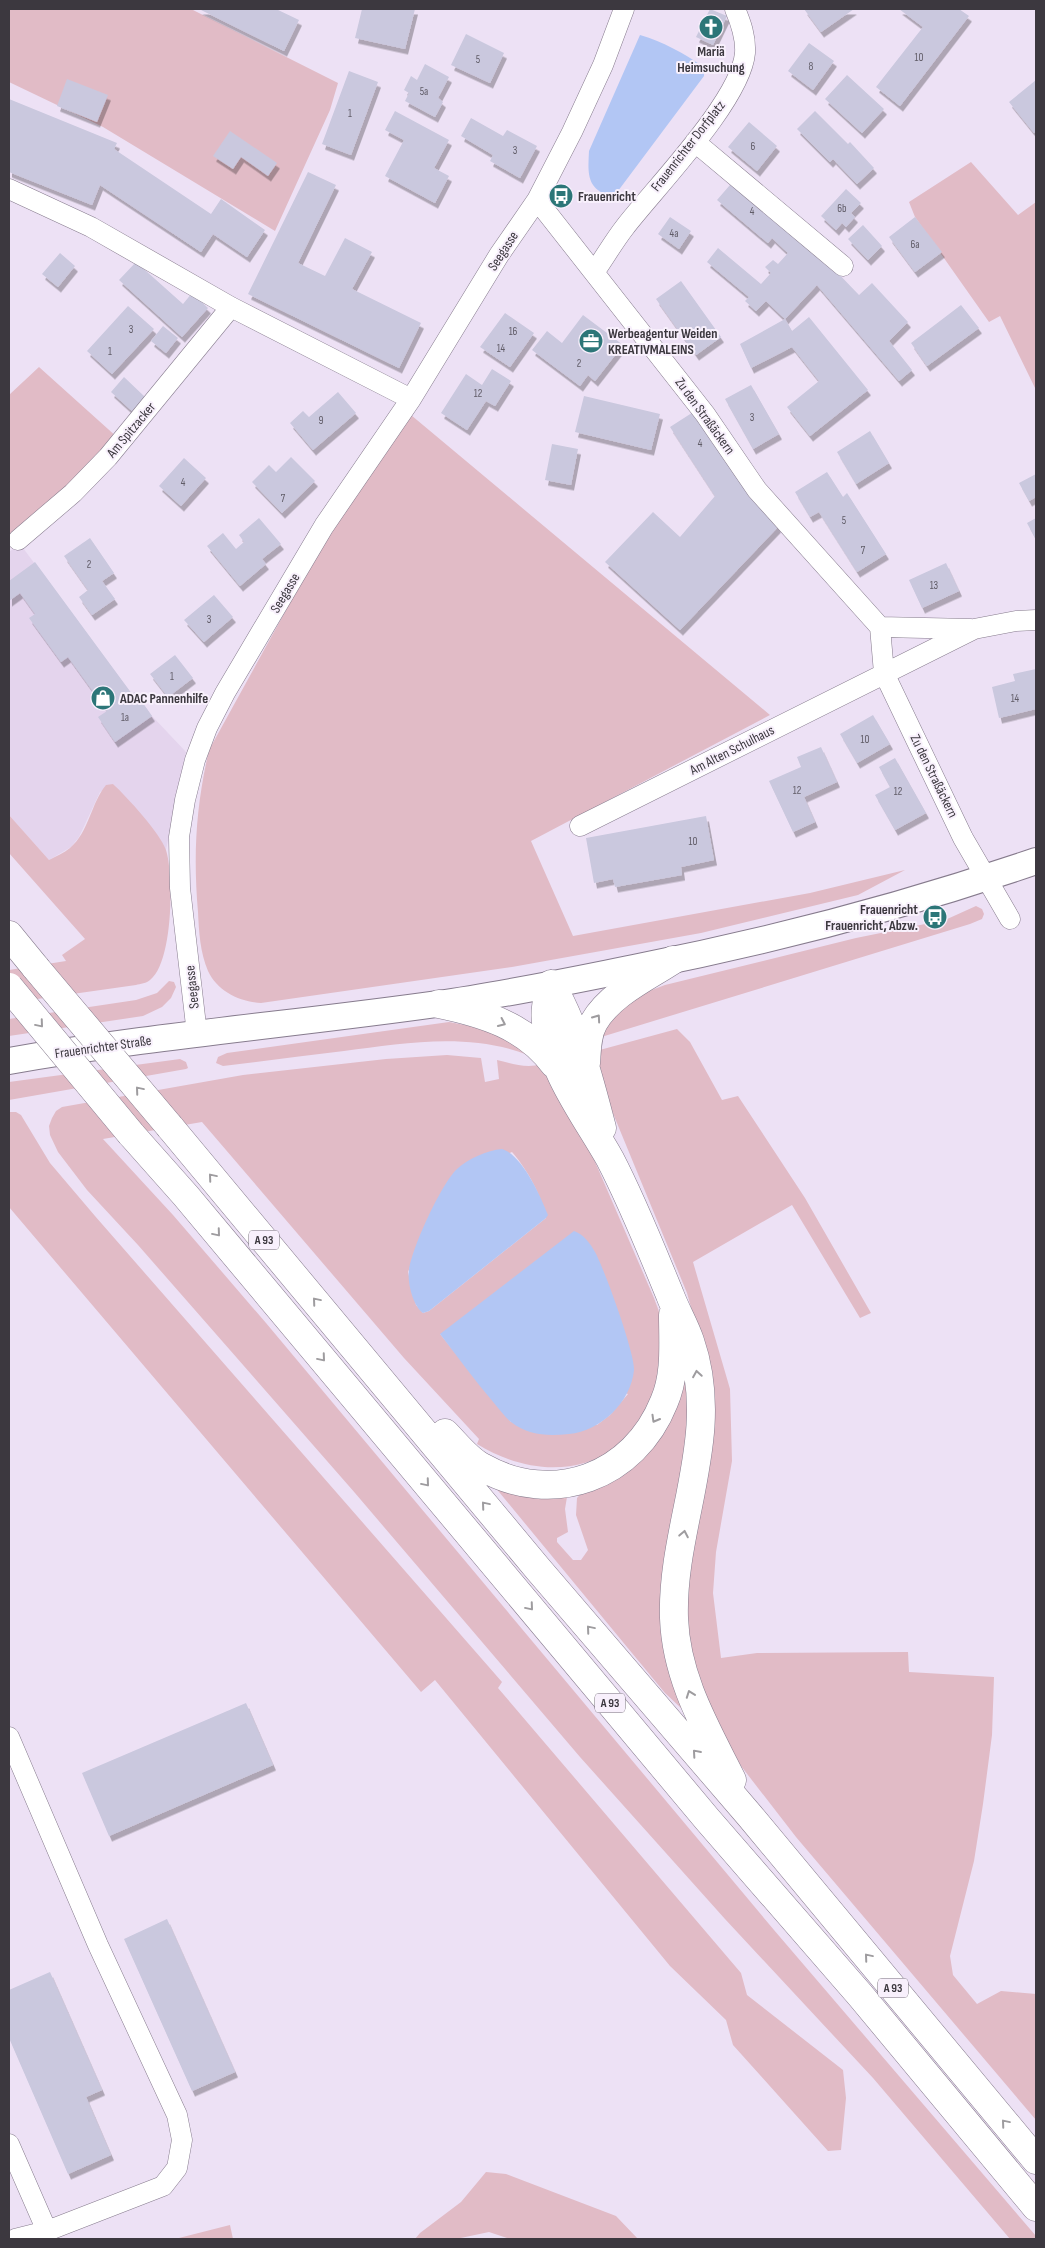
<svg xmlns="http://www.w3.org/2000/svg" width="1045" height="2248" font-family="'Sofia Sans Condensed',sans-serif">
  <style>
    .built { fill: #e4d4ed }
    .green { fill: #e1bbc6; fill-rule: evenodd }
    .water { fill: #b2c6f4 }
    .building { fill: #cac8de; filter: url(#shadow) }
    .lines { fill: none; stroke-linecap: round; stroke-linejoin: round }
    .minor-casing { stroke: #867b8d; stroke-width: 21 }
    .major-casing { stroke: #867b8d; stroke-width: 28 }
    .highway-casing { stroke: #867b8d; stroke-width: 29 }
    .minor { stroke: #fff; stroke-width: 20 }
    .major { stroke: #fff; stroke-width: 26 }
    .highway { stroke: #fff; stroke-width: 28 }
    .highway-bridge-casing { stroke: #867b8d; stroke-width: 29; stroke-linecap: butt }
    .highway-bridge { stroke: #fff; stroke-width: 28 }
    .oneway { stroke: #9e9c9f }
    .labels { text-anchor: middle; dominant-baseline: central; stroke-width: 4; stroke-linejoin: round; paint-order: stroke }
    .number-label { font-size: 11px; fill: #605c67 }
    .shield { fill: #f8f0fc; stroke: #746f78; stroke-width: 1 }
    .shield-label { font-size: 12px; font-weight: bold; fill: #3c383f }
    .poi-label { font-size: 14px; font-weight: bold; fill: #3c383f; stroke: #f8f0fc; text-anchor: start }
    .street-label { font-size: 14px; fill: #3c383f; stroke: #f8f0fc }
  </style>
  <defs>
    <filter id="shadow"><feDropShadow dx="3" dy="5.5" stdDeviation="0" flood-color="#0004"/></filter>
  </defs>
  <rect width="100%" height="100%" fill="#ede1f5"/>
  <path class="built" d="M20,544L132,694L135,692L152,716L186,752L166,850L155,833L113,784L100,792L79,837L71,847L49,860L9,815V552Z"/>
  <path class="green" d="M9,9H191L338,83L330,110L275,231L103,127L9,82Z
    M971,162L1018,215L1036,202V390L1000,316L989,322L915,217L909,202Z
    M39,367L118,438L94,468L9,545V395Z
    M399,405L770,715L531,841L573,936L810,893L905,870L858,895L701,933L512,967L261,1003C240,1002 217,991 208,971C200,952 199,932 198,912C193,854 196,806 209,750Z
    M113,784C127,797 160,833 166,850C174,875 173,963 150,980C147,983 140,984 136,985L9,1003V970L66,961L62,955L85,939L9,853V815L49,860C56,856 64,853 70,848C89,832 91,803 106,785Z
    M976,906L982,909L984,914L982,919L970,924L598,1038L600,1030L633,997L665,985L856,938L945,920Z
    M169,981L174,982L176,987L171,998L162,1007L143,1016L9,1036V1019L136,1000L157,993Z
    M449,1022L496,1031L528,1055C469,1032 404,1043 344,1051C303,1056 263,1061 223,1066L216,1063L218,1057L227,1053Z
    M677,1029L690,1042L722,1100L738,1096L805,1198L871,1313L860,1318L792,1205L693,1262L730,1389L732,1461L716,1552L713,1593L721,1658L757,1653L908,1652L909,1672L994,1677L992,1735L983,1804L974,1861L950,1956L953,1975L977,2004L1001,1991L1036,1994V2120L796,1837L741,1766L709,1713L685,1633L702,1347L687,1293L605,1094L596,1051Z
    M447,1055L481,1058L485,1082L499,1079L497,1060C510,1063 527,1069 541,1064L583,1134L654,1298C656,1304 659,1310 660,1316C661,1327 663,1384 659,1392C625,1471 547,1487 477,1444L479,1439L404,1358L202,1122L103,1139L173,1215L266,1323L774,1930L1036,2236V2239H1010L873,2078L725,1919L580,1757L355,1493L138,1245L87,1190L58,1152L50,1135L49,1126L52,1118L56,1111L62,1107L243,1075L386,1059ZM512,1152C527,1169 542,1196 546,1218L429,1311L423,1313L416,1305L408,1272L435,1205L448,1181ZM440,1334L628,1394L610,1415L597,1425L511,1422Z
    M180,1059L186,1062L188,1068L186,1069L9,1100V1082Z
    M9,1112H16L21,1115L50,1163L95,1216L502,1682L498,1688L741,1973L747,1995L843,2070L846,2098L841,2150L828,2151L733,2045L726,2020L670,1966L435,1680L421,1692L9,1207Z
    M683,1383L686,1384L689,1393L685,1708H681L665,1693L485,1475L567,1497L565,1509L568,1532L557,1538V1542L573,1560H581L588,1550L576,1515L577,1498Z
    M486,2172L506,2174L616,2216L638,2239H510L489,2232L456,2239H415L420,2233L461,2202Z
    M230,2225L233,2239H175Z"/>
  <path class="water" d="M640,35C664,42 683,53 704,67V76L618,191L608,195C586,188 588,171 589,151Z
    M502,1149C522,1155 540,1195 548,1215L546,1218L429,1311L423,1313C413,1306 407,1282 409,1270C412,1248 441,1184 457,1169C468,1159 487,1150 502,1149Z
    M574,1231C583,1234 590,1243 595,1252C604,1268 635,1353 634,1370C631,1402 601,1431 569,1434C548,1436 529,1436 511,1422C505,1417 499,1409 494,1403C475,1381 458,1357 440,1334Z"/>
  <path class="building" d="M199,9H276L299,20L284,51Z
    M362,9H415L405,49L355,38Z
    M710,9L727,16L713,45L696,37Z
    M804,9H854L821,32Z
    M899,9H959L969,16L900,106L876,87L923,27Z
    M466,34L504,53L490,83L451,65Z
    M809,43L834,61L813,90L788,71Z
    M425,64L449,77L438,98L443,102L435,117L405,101L409,93L404,90L411,76L417,80Z
    M349,71L378,82L351,155L322,144Z
    M847,75L884,109L862,133L825,99Z
    M67,79L108,95L97,122L57,106Z
    M1036,80V131L1034,133L1009,102Z
    M9,99L117,143L114,149L211,214L221,199L265,230L247,257L213,234L201,252L100,185L92,205L9,172Z
    M395,111L449,140L434,168L449,176L435,203L385,176L404,140L385,130Z
    M815,111L848,144L850,142L874,168L857,184L833,159L830,162L797,129Z
    M471,118L503,136L507,130L537,146L520,178L490,161L493,155L461,136Z
    M749,122L777,146L757,171L728,147Z
    M230,131L277,163L268,176L241,157L233,169L213,156Z
    M308,172L336,185L298,263L325,276L345,238L372,252L352,289L421,323L399,368L248,294Z
    M736,178L833,268L859,295L872,283L908,322L889,341L912,370L899,381L817,285L785,319L766,301L756,311L745,301L749,297L707,262L718,248L761,284L771,273L765,267L773,260L778,264L788,253L772,238L768,243L717,200Z
    M846,189L861,203L851,213L855,217L846,227L842,223L836,230L821,216Z
    M670,217L691,231L679,249L658,234Z
    M915,217L942,252L915,272L889,237Z
    M863,225L882,246L868,260L848,239Z
    M60,253L75,266L58,287L42,274Z
    M136,262L183,304L192,293L208,308L182,337L119,280Z
    M681,281L721,337L696,355L656,299Z
    M961,305L979,328L927,366L911,343Z
    M128,306L154,329L112,374L87,351Z
    M505,313L534,333L510,367L480,347Z
    M583,315L623,345L595,381L588,375L580,386L532,350L547,331L562,343Z
    M809,317L868,390L810,436L787,407L819,381L792,347L751,368L740,344L785,319L792,331Z
    M163,326L178,338L166,353L151,341Z
    M492,369L511,381L495,406L486,401L467,430L441,413L466,374L482,385Z
    M124,377L145,397L132,411L111,392Z
    M751,385L779,434L753,449L725,399Z
    M338,392L356,413L313,450L290,423L303,411L309,417Z
    M584,396L660,414L651,450L575,432Z
    M698,409L778,527L680,630L605,562L653,512L680,537L715,496L670,427Z
    M870,431L889,463L856,484L837,452Z
    M552,444L578,449L571,485L545,480Z
    M291,457L315,481L282,513L252,482L269,465L276,472Z
    M184,458L206,478L181,506L159,486Z
    M827,472L843,497L847,493L886,554L857,572L819,512L810,517L795,492Z
    M1036,474V497L1029,501L1019,483Z
    M259,518L281,544L262,559L266,564L240,586L207,546L223,533L236,549L244,542L239,535Z
    M1036,518V540L1027,523Z
    M90,538L114,573L102,581L115,599L92,615L79,597L88,590L64,556Z
    M35,562L132,694L135,692L152,716L115,742L98,717L107,711L68,657L61,662L29,618L35,614L20,593L9,601V581Z
    M946,563L959,591L922,608L909,580Z
    M214,595L233,617L204,642L184,620Z
    M175,655L193,678L168,697L150,674Z
    M1036,669V709L999,718L992,687L1015,681L1013,674Z
    M873,715L890,744L857,763L840,734Z
    M821,747L837,782L804,797L815,822L793,832L769,781L801,767L797,757Z
    M895,758L926,813L895,830L875,795L890,787L879,767Z
    M706,816L714,860L681,867L682,875L615,887L613,879L594,883L586,838Z
    M246,1703L273,1765L109,1836L82,1773Z
    M167,1919L235,2072L192,2091L124,1939Z
    M50,1972L102,2090L86,2097L111,2155L68,2174L9,2038V1990Z"/>
  <g class="lines">
    <defs>
      <path id="minor" d="M695,142L843,266
        M9,189L91,227L231,307L411,399
        M537,200L705,414L757,490L880,627
        M595,271C605,257 614,241 625,227C655,188 741,100 745,53C746,37 741,23 735,9
        M18,540L73,493L108,457L231,307
        M880,627L884,673L963,838L1010,919
        M880,627L971,629
        M580,826L974,629L1016,621L1036,620
        M197,1034L180,888L179,837L185,800L195,760L207,728L225,693L324,526L411,399L499,255L537,200L572,132L603,65L624,9
        M9,1737L98,1945L177,2115L182,2140L177,2168L163,2186L47,2231L15,2239
        M9,2144L47,2231L44,2239"/>
      <path id="major" d="M9,1061C151,1036 295,1024 437,1004C503,995 569,981 634,968C771,941 905,906 1036,861"/>
      <path id="highway" d="M9,935L36,968
        M551,984C548,997 544,1009 546,1022C550,1071 587,1118 610,1159C633,1203 651,1249 670,1295C676,1311 685,1326 690,1341C723,1436 671,1524 674,1618C676,1678 706,1728 732,1780
        M551,984C577,1029 589,1079 602,1128
        M439,1004C483,1013 526,1026 554,1064
        M586,1063C587,1049 587,1034 594,1022C610,994 647,977 673,960
        M170,1127L538,1569L750,1816L1036,2160
        M131,1134L186,1196L707,1819L860,1995L1036,2207
        M445,1433C456,1444 468,1460 482,1467C553,1507 634,1477 664,1402C676,1375 673,1344 673,1315"/>
    </defs>
    <use href="#minor" class="minor-casing"/>
    <use href="#major" class="major-casing"/>
    <use href="#highway" class="highway-casing"/>
    <use href="#minor" class="minor"/>
    <use href="#major" class="major"/>
    <use href="#highway" class="highway"/>
    <defs>
      <path id="highway-bridge" d="M36,968L170,1127
        M9,987L131,1134"/>
    </defs>
    <use href="#highway-bridge" class="highway-bridge-casing"/>
    <use href="#highway-bridge" class="highway-bridge"/>
  </g>
  <defs><path id="oneway-chevron" d="M-2-3.5L2.5 0L-2 3.5" fill="none" stroke-width="1.6" stroke-linecap="round" stroke-linejoin="round" transform="scale(1.25)"/></defs>
  <g class="oneway">
    <use href="#oneway-chevron" transform="translate(597 1018) rotate(-55)"/>
    <use href="#oneway-chevron" transform="translate(502 1023) rotate(25)"/>
    <use href="#oneway-chevron" transform="translate(40 1024) rotate(50)"/>
    <use href="#oneway-chevron" transform="translate(139 1090) rotate(-130)"/>
    <use href="#oneway-chevron" transform="translate(212 1177) rotate(-130)"/>
    <use href="#oneway-chevron" transform="translate(217 1233) rotate(50)"/>
    <use href="#oneway-chevron" transform="translate(316 1301) rotate(-130)"/>
    <use href="#oneway-chevron" transform="translate(322 1358) rotate(50)"/>
    <use href="#oneway-chevron" transform="translate(697 1374) rotate(-99)"/>
    <use href="#oneway-chevron" transform="translate(655 1419) rotate(120)"/>
    <use href="#oneway-chevron" transform="translate(426 1483) rotate(50)"/>
    <use href="#oneway-chevron" transform="translate(485 1505) rotate(-130)"/>
    <use href="#oneway-chevron" transform="translate(684 1534) rotate(-79)"/>
    <use href="#oneway-chevron" transform="translate(530 1607) rotate(50)"/>
    <use href="#oneway-chevron" transform="translate(590 1629) rotate(-130)"/>
    <use href="#oneway-chevron" transform="translate(690 1694) rotate(-110)"/>
    <use href="#oneway-chevron" transform="translate(696 1753) rotate(-131)"/>
    <use href="#oneway-chevron" transform="translate(868 1957) rotate(-130)"/>
    <use href="#oneway-chevron" transform="translate(1005 2123) rotate(-130)"/>
  </g>
  <defs>
    <symbol id="church-disc" viewBox="-11 -11 22 22"><circle r="9.5" fill="#2c7678" stroke="#f8f0fc"/><path d="M-1.2-6h2.4v3.5h3.3v2.4h-3.3V6h-2.4V-.1h-3.3v-2.4h3.3Z" fill="#fff"/></symbol>
    <symbol id="bus-disc" viewBox="-11 -11 22 22"><circle r="9.5" fill="#2c7678" stroke="#f8f0fc"/><path d="M-5-6H5V4H4V6H2V4H-2V6H-4V4H-5ZM-3.5-4V0h7V-4ZM-3.5 1.2v1.5H-2V1.2ZM2 1.2v1.5H3.5V1.2Z" fill="#fff"/></symbol>
    <symbol id="office-disc" viewBox="-11 -11 22 22"><circle r="9.5" fill="#2c7678" stroke="#f8f0fc"/><path d="M-6-3h4V-5.5h4V-3h4V5H-6ZM-1-4.5V-3h2v-1.5ZM-6 0V1H6V0Z" fill="#fff"/></symbol>
    <symbol id="shop-disc" viewBox="-11 -11 22 22"><circle r="9.5" fill="#2c7678" stroke="#f8f0fc"/><path d="M-5-2.5h2.3a2.7 3.5 0 0 1 5.4 0H5L5.5 6h-11ZM-1.5-2.5h3a1.5 2.3 0 0 0-3 0Z" fill="#fff"/></symbol>
  </defs>
  <g fill-rule="evenodd">
    <use href="#church-disc" x="697" y="13" width="28" height="28"/>
    <use href="#bus-disc" x="547" y="182" width="28" height="28"/>
    <use href="#office-disc" x="577" y="327" width="28" height="28"/>
    <use href="#shop-disc" x="89" y="684" width="28" height="28"/>
    <use href="#bus-disc" x="921" y="903" width="28" height="28"/>
  </g>
  <g class="labels">
    <g class="number-label">
      <text x="919" y="57">10</text>
      <text x="478" y="59">5</text>
      <text x="811" y="66">8</text>
      <text x="424" y="91">5a</text>
      <text x="350" y="113">1</text>
      <text x="753" y="146">6</text>
      <text x="515" y="150">3</text>
      <text x="842" y="208">6b</text>
      <text x="752" y="211">4</text>
      <text x="674" y="233">4a</text>
      <text x="915" y="244">6a</text>
      <text x="131" y="329">3</text>
      <text x="513" y="331">16</text>
      <text x="501" y="348">14</text>
      <text x="110" y="351">1</text>
      <text x="579" y="363">2</text>
      <text x="478" y="393">12</text>
      <text x="752" y="417">3</text>
      <text x="321" y="420">9</text>
      <text x="700" y="443">4</text>
      <text x="183" y="482">4</text>
      <text x="283" y="498">7</text>
      <text x="844" y="520">5</text>
      <text x="863" y="550">7</text>
      <text x="89" y="564">2</text>
      <text x="934" y="585">13</text>
      <text x="209" y="619">3</text>
      <text x="172" y="676">1</text>
      <text x="1015" y="698">14</text>
      <text x="125" y="717">1a</text>
      <text x="865" y="739">10</text>
      <text x="797" y="790">12</text>
      <text x="898" y="791">12</text>
      <text x="693" y="841">10</text>
    </g>
    <g class="shield">
      <rect x="249" y="1230.5" width="30" height="19" rx="4"/>
      <rect x="595" y="1693.5" width="30" height="19" rx="4"/>
      <rect x="878" y="1978.5" width="30" height="19" rx="4"/>
    </g>
    <g class="shield-label">
      <text x="264" y="1240">A 93</text>
      <text x="610" y="1703">A 93</text>
      <text x="893" y="1988">A 93</text>
    </g>
    <g class="poi-label">
      <text x="711" y="51" text-anchor="middle">Mariä<tspan x="711" dy="16">Heimsuchung</tspan></text>
      <text x="578" y="196">Frauenricht</text>
      <text x="608" y="333">Werbeagentur Weiden<tspan x="608" dy="16">KREATIVMALEINS</tspan></text>
      <text x="120" y="698">ADAC Pannenhilfe</text>
      <text x="918" y="909" text-anchor="end">Frauenricht<tspan x="918" dy="16">Frauenricht, Abzw.</tspan></text>
    </g>
    <g class="street-label">
      <text transform="translate(688 146) rotate(-52)">Frauenrichter Dorfplatz</text>
      <text transform="translate(503 251) rotate(-57)">Seegasse</text>
      <text transform="translate(705 416) rotate(54)">Zu den Straßäckern</text>
      <text transform="translate(131 430) rotate(-50)">Am Spitzacker</text>
      <text transform="translate(285 593) rotate(-59)">Seegasse</text>
      <text transform="translate(732 750) rotate(-27)">Am Alten Schulhaus</text>
      <text transform="translate(934 776) rotate(64)">Zu den Straßäckern</text>
      <text transform="translate(192 987) rotate(-96)">Seegasse</text>
      <text transform="translate(103 1047) rotate(-8)">Frauenrichter Straße</text>
    </g>
  </g>
  <rect width="1045" height="2248" fill="none" stroke="#3c383f" stroke-width="20"/>
</svg>
